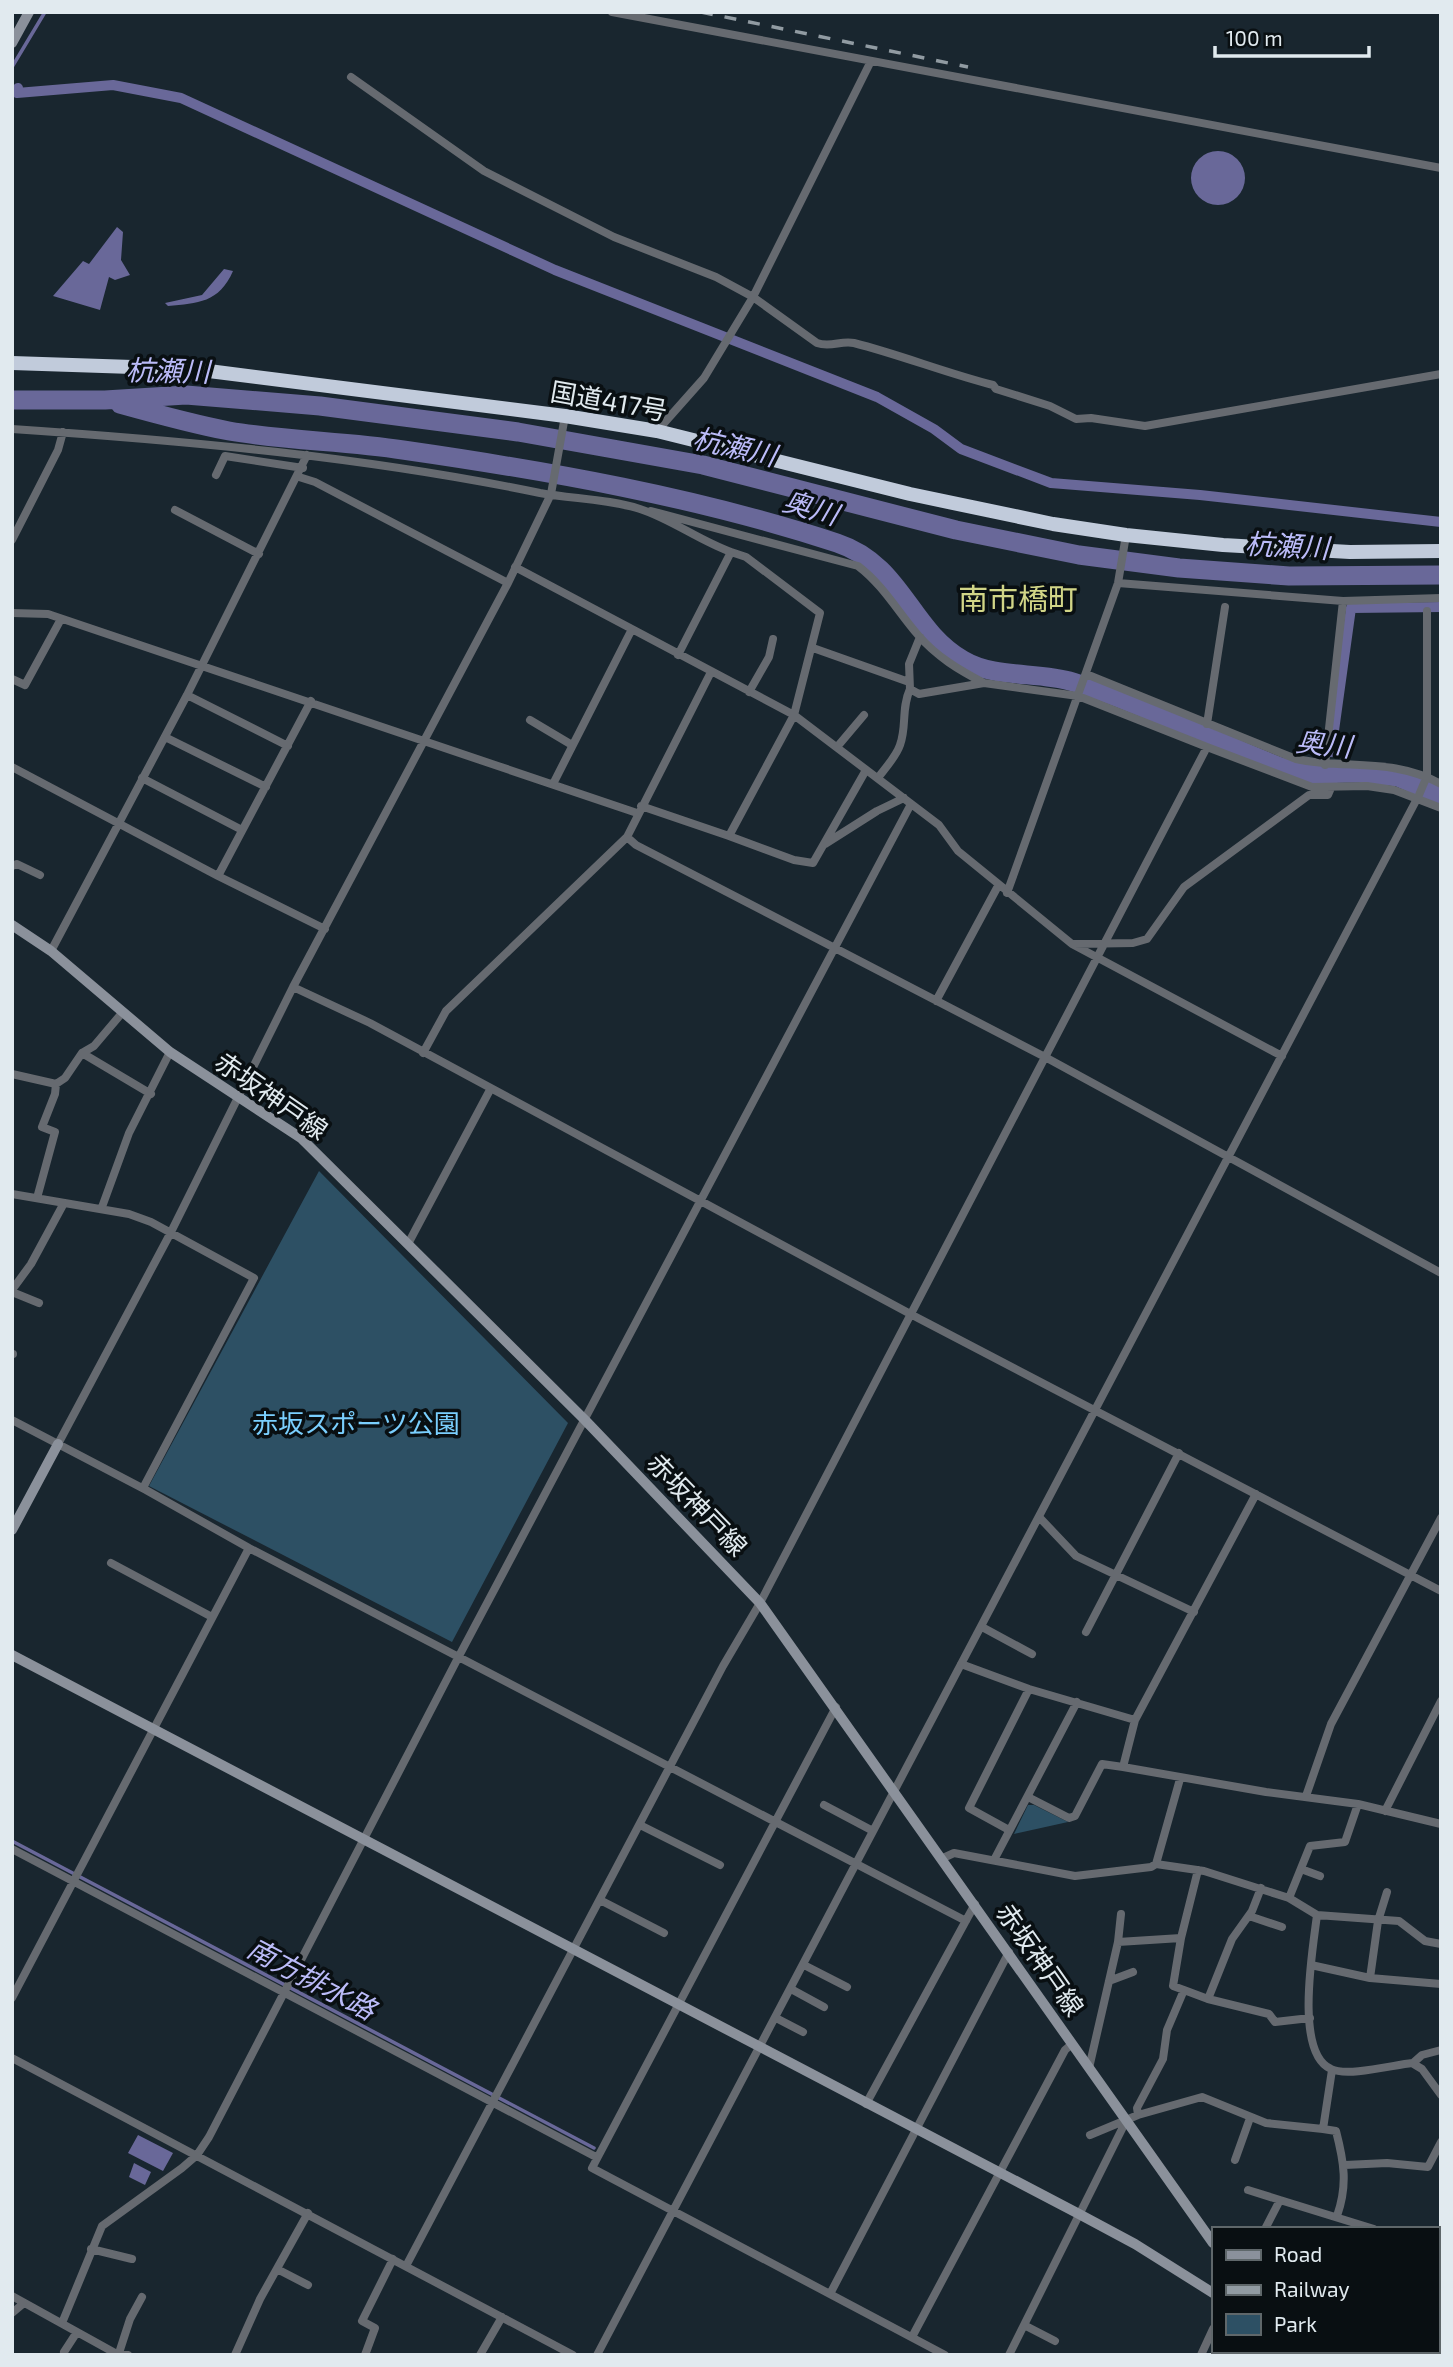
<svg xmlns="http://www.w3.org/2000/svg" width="1453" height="2367" font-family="'Exo 2','Noto Sans JP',sans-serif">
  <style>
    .green { fill: #2d5064 }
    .water { fill: #696899 }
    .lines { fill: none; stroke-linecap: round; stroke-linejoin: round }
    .stream { stroke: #696899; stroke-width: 3.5 }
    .canal { stroke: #696899; stroke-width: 10 }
    .river { stroke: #696899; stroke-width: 19 }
    .street { stroke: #666a70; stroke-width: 8 }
    .secondary { stroke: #8b919b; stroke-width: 10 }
    .highway { stroke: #c1cbdb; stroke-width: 14 }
    .rail { stroke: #919ba2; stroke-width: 3.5; stroke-dasharray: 12 12; stroke-linecap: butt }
    .labels { text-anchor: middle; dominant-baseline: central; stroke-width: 7; stroke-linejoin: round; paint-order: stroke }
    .street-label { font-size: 26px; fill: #e1eaef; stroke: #090f12 }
    .park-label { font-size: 26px; fill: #7acffe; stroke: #090f12 }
    .water-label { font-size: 28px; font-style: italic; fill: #bbbbf8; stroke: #090f12 }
    .quarter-label { font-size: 30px; fill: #d1d587; stroke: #090f12 }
  </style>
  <rect width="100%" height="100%" fill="#19262f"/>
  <path class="green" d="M319,1171L568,1423L452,1642L149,1486Z
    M1028,1805H1034L1068,1822L1014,1834Z"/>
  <path class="water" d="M1191 178a27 27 0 1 1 54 0a27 27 0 1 1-54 0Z
    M117,227L123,232L121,260L130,275L115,280L109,277L100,310L53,296L83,261L89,264Z
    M224,269L233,271C219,303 198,303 168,306L165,303L202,295Z
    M138,2135L173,2153L163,2171L128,2153Z
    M134,2163L151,2172L145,2185L129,2177Z"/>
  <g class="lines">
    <path class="stream" d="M12,67L45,12
      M12,1841L594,2148"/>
    <path class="canal" d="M18,88L17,93L113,85L181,98L555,270L877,397L934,429L961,449L1051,483L1200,495L1441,522
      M1331,752L1351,608L1441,607"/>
    <path class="river" d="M12,400H105L186,395L320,406L518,432L703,465L956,530L1079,555L1179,568L1289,576L1441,575
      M120,404C156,414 192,424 229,431C287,441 346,441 403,450C549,471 697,497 837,543C903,565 909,629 963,660C995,679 1038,671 1073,682C1144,704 1211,740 1281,767L1313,774L1357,773L1398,777L1441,796"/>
    <path class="street" d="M612,12L1441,168
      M351,77L484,171L614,237L716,277L753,297L817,343C831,348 841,340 854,343C901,355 946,373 993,385L996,389L1050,406L1076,419L1091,418L1145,426L1441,374
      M12,429C190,441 366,457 540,493C573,499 609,499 640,509C671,519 700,541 731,552L678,655
      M657,431L704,378L753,297L871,61
      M216,475L225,456L303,468
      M299,477L315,482L508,583
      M175,510L259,554
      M651,511L858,566C883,585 898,612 918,635C937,657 959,670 984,683L919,694L910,689L909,664L920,637
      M12,540L58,450L63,432
      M515,567L794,715L939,825L958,851L1072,944L1282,1056
      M1118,583L1343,601L1441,598
      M12,613L48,614L637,813
      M813,648L909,682
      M1086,674L1296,759C1347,770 1392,757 1441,784
      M12,679L25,685L61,619
      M984,683L1078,696L1207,747
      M749,692L769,657L773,639
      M187,695L288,746
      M530,720L572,745
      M1207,724L1225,607
      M165,737L266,787
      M837,747L864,715
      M1325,765L1343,601
      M12,767L218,876L325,929
      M142,778L242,830
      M878,778C885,768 896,757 900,745C907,726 901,709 910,689
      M553,784L631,631
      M641,806L729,836L794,715L820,613L746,557L731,552
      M729,836L794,860L813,863L866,770
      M627,837L636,845L1045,1057L1441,1273
      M825,844L877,811L904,798
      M12,866L17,864L40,875
      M218,876L311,701
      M1007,893L1118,583L1126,535
      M1074,944L1133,943L1147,939L1184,887L1309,795H1328L1331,788
      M51,951L187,695L307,455
      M293,987L370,1023L916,1317L1441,1591
      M936,1001L998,886
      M82,1053L151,1094
      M423,1053L446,1011L627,837L711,672
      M12,1074L56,1084L65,1078L82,1053L94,1046L122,1013
      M12,1194L129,1214L151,1222L254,1278L143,1488
      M37,1198L55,1132L42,1127L55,1094L56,1084
      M102,1207L129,1133L170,1052
      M409,1242L491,1088
      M12,1290L31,1264L64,1203
      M12,1292L39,1303
      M12,1354H13
      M12,1420L146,1490L249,1548L966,1921
      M58,1444L170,1234L293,987L508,583L551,494L565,416
      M1256,1494L1135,1720L1123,1767L1266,1792L1358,1804L1441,1824
      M1040,1518L1076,1556L1194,1612
      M111,1563L212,1617
      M982,1627L1032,1654
      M1086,1632L1179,1453
      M961,1664L1029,1689L1135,1720
      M836,1707L592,2168L945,2355
      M1306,1796L1331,1724L1441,1518
      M1028,1797L1069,1818L1075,1816L1102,1764L1123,1767
      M1358,1804L1345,1842L1310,1846L1289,1898L1317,1915L1399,1921L1425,1941L1441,1944
      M824,1805L873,1831
      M1385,1811L1441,1701
      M640,1825L720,1865
      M1009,1830L969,1808L1029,1689
      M12,1849L596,2157
      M943,1858L954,1853L1075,1876L1151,1867L1156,1864L1180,1779
      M994,1860L1077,1702
      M1156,1864L1204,1871L1289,1898
      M1301,1869L1320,1876
      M1387,1892L1378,1921L1370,1978L1441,1984
      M600,1900L664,1933
      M1317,1915C1313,1948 1294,2053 1331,2069C1348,2077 1393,2065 1412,2063L1422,2069L1441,2095
      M1249,1916L1282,1927
      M1118,1942L1121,1914
      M804,1965L847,1987
      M1311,1965L1370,1978
      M1109,1981L1133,1972
      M791,1989L824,2007
      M1184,1990L1173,1986L1181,1938L1198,1870
      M12,1998L249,1548
      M1208,1999L1269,2014L1275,2022L1310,2018
      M776,2018L803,2032
      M12,2058L573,2355
      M1413,2063L1422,2055L1441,2050
      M1089,2068L1118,1942L1181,1938
      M866,2104L975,1904
      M1138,2115L1137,2108L1163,2059L1167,2030L1184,1990L1208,1999L1232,1939L1252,1911L1261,1888
      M1323,2129L1336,2131C1344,2162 1348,2185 1337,2216
      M1090,2135L1138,2115L1202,2097L1266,2123L1323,2129L1332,2070
      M1235,2160L1250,2118
      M1345,2165L1387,2163L1428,2167L1441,2142
      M1248,2190L1280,2200
      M1265,2229L1280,2200L1374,2229
      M91,2249L132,2259
      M1437,2252L1441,2243
      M406,2266L723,1666L760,1603L1207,747L1312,787L1367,786L1394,790L1441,808
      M277,2269L308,2285
      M830,2294L1009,1952
      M12,2296L115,2353L128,2355
      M12,2313L24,2303
      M62,2323L102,2226L182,2168L197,2155L209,2137L459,1656L911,804
      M1024,2325L1055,2341
      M912,2337L1065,2050L1072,2044
      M64,2352L77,2332
      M119,2353L130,2319L142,2297
      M235,2355L260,2299L308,2213
      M365,2355L375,2328L362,2321L393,2259
      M480,2355L502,2317
      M597,2355L1419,795L1427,776V611
      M1009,2355L1126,2121
      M1201,2355L1213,2329
      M1399,2355L1401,2351"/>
    <path class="secondary" d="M12,43L29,12
      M12,925L51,951L170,1052L301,1138L584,1419L760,1603L1213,2243
      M12,1530L58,1444
      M12,1655L1079,2214L1135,2244L1213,2293
      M1290,2351L1292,2355"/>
    <path class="highway" d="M12,363L193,369L565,416L657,431L910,494L1053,524L1126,535L1223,545L1350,552L1441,551"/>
    <path class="rail" d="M701,12L968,67"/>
  </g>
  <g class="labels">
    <g class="street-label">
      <text transform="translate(609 400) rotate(10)">国道417号</text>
      <text transform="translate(272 1095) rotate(35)">赤坂神戸線</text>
      <text transform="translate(698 1504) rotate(46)">赤坂神戸線</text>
      <text transform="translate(1041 1959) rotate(55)">赤坂神戸線</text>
    </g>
    <g class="park-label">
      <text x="356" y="1422">赤坂スポーツ公園</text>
    </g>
    <g class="water-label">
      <text transform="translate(168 370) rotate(1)">杭瀬川</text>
      <text transform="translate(735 446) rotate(13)">杭瀬川</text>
      <text transform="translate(811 507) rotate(16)">奥川</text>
      <text transform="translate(1287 545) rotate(3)">杭瀬川</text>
      <text transform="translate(1324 743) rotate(6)">奥川</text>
      <text transform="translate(312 1978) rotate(28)">南方排水路</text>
    </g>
    <g class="quarter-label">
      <text x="1018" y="598">南市橋町</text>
    </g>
  </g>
  <rect width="1453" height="2367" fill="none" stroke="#e1eaef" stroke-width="28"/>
  <rect x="1212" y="2227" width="228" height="126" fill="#090f12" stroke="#5f676a" stroke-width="2"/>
  <rect x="1226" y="2250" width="35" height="10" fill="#8b919b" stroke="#5f676a" stroke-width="2"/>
  <text x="1274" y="2262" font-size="21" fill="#e1eaef">Road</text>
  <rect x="1226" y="2285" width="35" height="10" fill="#919ba2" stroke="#5f676a" stroke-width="2"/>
  <text x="1274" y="2297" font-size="21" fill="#e1eaef">Railway</text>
  <rect x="1226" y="2314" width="35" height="21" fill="#2d5064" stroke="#5f676a" stroke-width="2"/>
  <text x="1274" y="2332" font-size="21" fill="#e1eaef">Park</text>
  <path d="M1215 46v10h154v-10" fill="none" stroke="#e1eaef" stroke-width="3.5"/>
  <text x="1226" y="46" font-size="21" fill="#e1eaef" stroke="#090f12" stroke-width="5" paint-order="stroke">100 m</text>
</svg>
